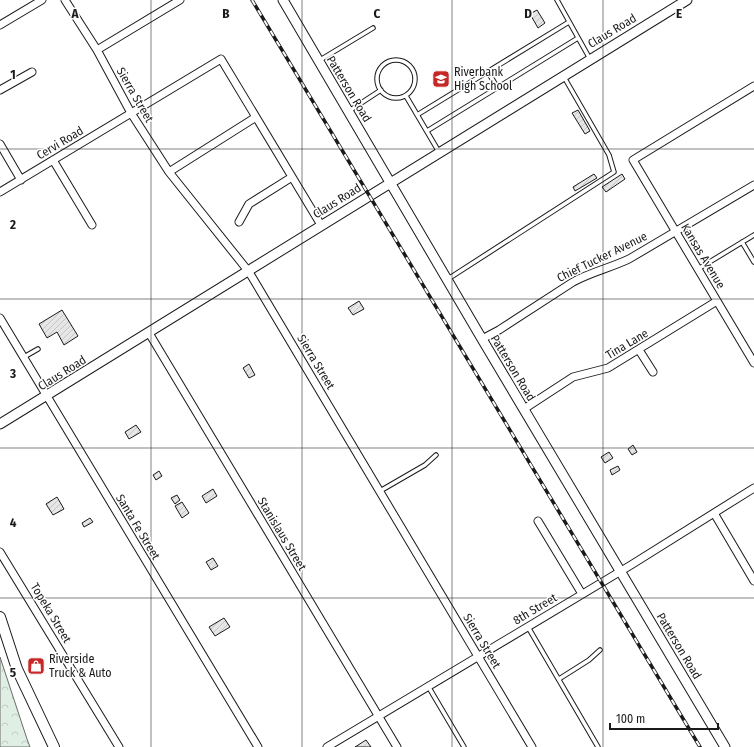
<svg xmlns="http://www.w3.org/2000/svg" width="754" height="747" font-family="'Fira Sans Condensed',sans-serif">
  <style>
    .forest { fill: url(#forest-crowns); stroke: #6a6a6a }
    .building { fill: url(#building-hatch); stroke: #1a1a1a }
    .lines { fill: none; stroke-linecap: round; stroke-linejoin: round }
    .lane-casing { stroke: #1a1a1a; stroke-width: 5.5 }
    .street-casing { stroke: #1a1a1a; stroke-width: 9 }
    .secondary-casing { stroke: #1a1a1a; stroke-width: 11 }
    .primary-casing { stroke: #1a1a1a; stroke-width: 12 }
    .lane { stroke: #fff; stroke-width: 3.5 }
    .street { stroke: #fff; stroke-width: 7 }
    .secondary { stroke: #fff; stroke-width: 9 }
    .primary { stroke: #fff; stroke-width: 10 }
    .rail-casing { stroke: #1a1a1a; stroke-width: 3.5 }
    .rail { stroke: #fff; stroke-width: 2; stroke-dasharray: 6; stroke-linecap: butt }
    .grid { fill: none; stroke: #1a1a1a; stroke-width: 1; stroke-opacity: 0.55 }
    .labels { text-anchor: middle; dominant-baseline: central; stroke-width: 3; stroke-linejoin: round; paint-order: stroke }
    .street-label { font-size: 12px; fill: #1a1a1a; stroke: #fff }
    .poi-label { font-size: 12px; fill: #1a1a1a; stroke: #fff; text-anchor: start }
    .grid-label { font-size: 13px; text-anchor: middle; font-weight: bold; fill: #1a1a1a; stroke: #fff; stroke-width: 3; stroke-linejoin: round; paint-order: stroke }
  </style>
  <defs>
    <pattern id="forest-crowns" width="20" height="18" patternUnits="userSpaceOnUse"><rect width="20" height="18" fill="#e0efe3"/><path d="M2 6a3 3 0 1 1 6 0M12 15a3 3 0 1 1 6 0" fill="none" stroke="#c0ccc2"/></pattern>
    <pattern id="building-hatch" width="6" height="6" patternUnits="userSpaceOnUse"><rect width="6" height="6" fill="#e6e6e6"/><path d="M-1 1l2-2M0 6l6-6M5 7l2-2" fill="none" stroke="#c5c5c5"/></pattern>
  </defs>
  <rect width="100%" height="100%" fill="#fff"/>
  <path class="forest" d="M0,657L27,739L30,747H0Z"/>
  <path class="building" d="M537,10L545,23L538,28L530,14Z
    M578,110L590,131L585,134L572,113Z
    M594,174L597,178L575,191L573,187Z
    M622,174L625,179L606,192L602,187Z
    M359,301L364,309L353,315L348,308Z
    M62,310L78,336L64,345L57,332L47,338L39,324Z
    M249,364L255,375L249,378L243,368Z
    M136,425L141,432L129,439L125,432Z
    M633,445L637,452L632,455L628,449Z
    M609,452L613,458L605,463L601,457Z
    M618,466L620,470L612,475L610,470Z
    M159,471L162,476L156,480L153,475Z
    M213,489L217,496L206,503L202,496Z
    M177,495L180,500L175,504L171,498Z
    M57,497L64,509L53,515L46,504Z
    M182,502L189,513L182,518L175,506Z
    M90,518L93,522L84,527L82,523Z
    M213,558L218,566L211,570L206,562Z
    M224,618L230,627L215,636L209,627Z
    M37,660L41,667L35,671L30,664Z
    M366,740L371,747H355Z"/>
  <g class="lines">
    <defs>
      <path id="lane" d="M557,0L590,59
        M377 79a19 19 0 1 1 38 0a19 19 0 1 1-38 0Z
        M320,60L373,28
        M488,72L497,87
        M406,96L439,152
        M349,111L381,90
        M417,115L569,22
        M427,131L578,38
        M742,242L754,262
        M698,269L754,235
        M448,279L614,172L609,155L564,77
        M24,357L38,349
        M380,491L425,465L436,455
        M528,627L598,747
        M559,679L589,660L600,650
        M428,686L464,747"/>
      <path id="street" d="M65,0L97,50L131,113L169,172L249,272L532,747
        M0,25L42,0
        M97,50L180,0
        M754,86L633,160L754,363
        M0,90L32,72
        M0,144L21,180
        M53,160L92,225
        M169,172L256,117
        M0,192L221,59L321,225
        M239,222L249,204L292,177
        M0,318L258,747
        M149,333L397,747
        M482,339L499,330L573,282C591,272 610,268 629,259L754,185
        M639,350L653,372
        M524,409L573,377L608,368L717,301
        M714,513L754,581
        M538,521L582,594
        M0,552L119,747
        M327,747L631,565L754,488"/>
      <path id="secondary" d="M283,0L482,339L725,747
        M0,424L687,0"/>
      <path id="primary" d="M0,617L17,669L54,747"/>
    </defs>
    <use href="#lane" class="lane-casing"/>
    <use href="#street" class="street-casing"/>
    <use href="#secondary" class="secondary-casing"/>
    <use href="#primary" class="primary-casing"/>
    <use href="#lane" class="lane"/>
    <use href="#street" class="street"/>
    <use href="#secondary" class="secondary"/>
    <use href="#primary" class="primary"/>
    <defs>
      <path id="rail" d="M252,0L700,747"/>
    </defs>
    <use href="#rail" class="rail-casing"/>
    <use href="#rail" class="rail"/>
  </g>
  <path class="grid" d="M151,0V747M302,0V747M452,0V747M603,0V747M0,149H754M0,299H754M0,448H754M0,598H754"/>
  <defs>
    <symbol id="school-square" viewBox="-11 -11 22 22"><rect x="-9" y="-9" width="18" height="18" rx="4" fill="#c62828" stroke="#fff"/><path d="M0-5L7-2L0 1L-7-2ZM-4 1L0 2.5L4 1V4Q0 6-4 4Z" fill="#fff"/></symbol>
    <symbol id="shop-square" viewBox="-11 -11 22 22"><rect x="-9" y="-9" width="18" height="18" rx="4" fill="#c62828" stroke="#fff"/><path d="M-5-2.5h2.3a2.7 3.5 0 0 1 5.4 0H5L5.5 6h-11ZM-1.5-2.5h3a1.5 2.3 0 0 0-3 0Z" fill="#fff"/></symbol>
  </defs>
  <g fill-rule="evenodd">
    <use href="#school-square" x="431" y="69" width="20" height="20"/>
    <use href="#shop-square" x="26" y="656" width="20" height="20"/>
  </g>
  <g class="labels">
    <g class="street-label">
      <text transform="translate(612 31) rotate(-31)">Claus Road</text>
      <text transform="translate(349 89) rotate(59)">Patterson Road</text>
      <text transform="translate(135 95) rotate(60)">Sierra Street</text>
      <text transform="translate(60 143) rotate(-31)">Cervi Road</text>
      <text transform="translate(337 201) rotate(-32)">Claus Road</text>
      <text transform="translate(703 256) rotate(59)">Kansas Avenue</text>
      <text transform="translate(602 257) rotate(-26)">Chief Tucker Avenue</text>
      <text transform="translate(627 344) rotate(-31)">Tina Lane</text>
      <text transform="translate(316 362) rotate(59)">Sierra Street</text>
      <text transform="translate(513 368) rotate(59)">Patterson Road</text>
      <text transform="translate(62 373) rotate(-32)">Claus Road</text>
      <text transform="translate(138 527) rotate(59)">Santa Fe Street</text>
      <text transform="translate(282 534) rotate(59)">Stanislaus Street</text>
      <text transform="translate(535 609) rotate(-31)">8th Street</text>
      <text transform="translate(51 613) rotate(59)">Topeka Street</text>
      <text transform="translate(482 641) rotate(59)">Sierra Street</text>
      <text transform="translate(679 646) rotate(59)">Patterson Road</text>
    </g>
    <g class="poi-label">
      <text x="454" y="72">Riverbank<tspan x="454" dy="14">High School</tspan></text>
      <text x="49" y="659">Riverside<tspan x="49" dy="14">Truck &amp; Auto</tspan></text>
    </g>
  </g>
  <g class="grid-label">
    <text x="75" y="18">A</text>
    <text x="226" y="18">B</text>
    <text x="377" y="18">C</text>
    <text x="528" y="18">D</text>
    <text x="679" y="18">E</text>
    <text x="13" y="79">1</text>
    <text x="13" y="229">2</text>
    <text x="13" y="378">3</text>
    <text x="13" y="527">4</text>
    <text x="13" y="677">5</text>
  </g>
  <path d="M610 723v6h108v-6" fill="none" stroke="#1a1a1a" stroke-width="2"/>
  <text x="616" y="723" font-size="12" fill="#1a1a1a" stroke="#ffffff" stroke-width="3" paint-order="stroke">100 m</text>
</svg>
